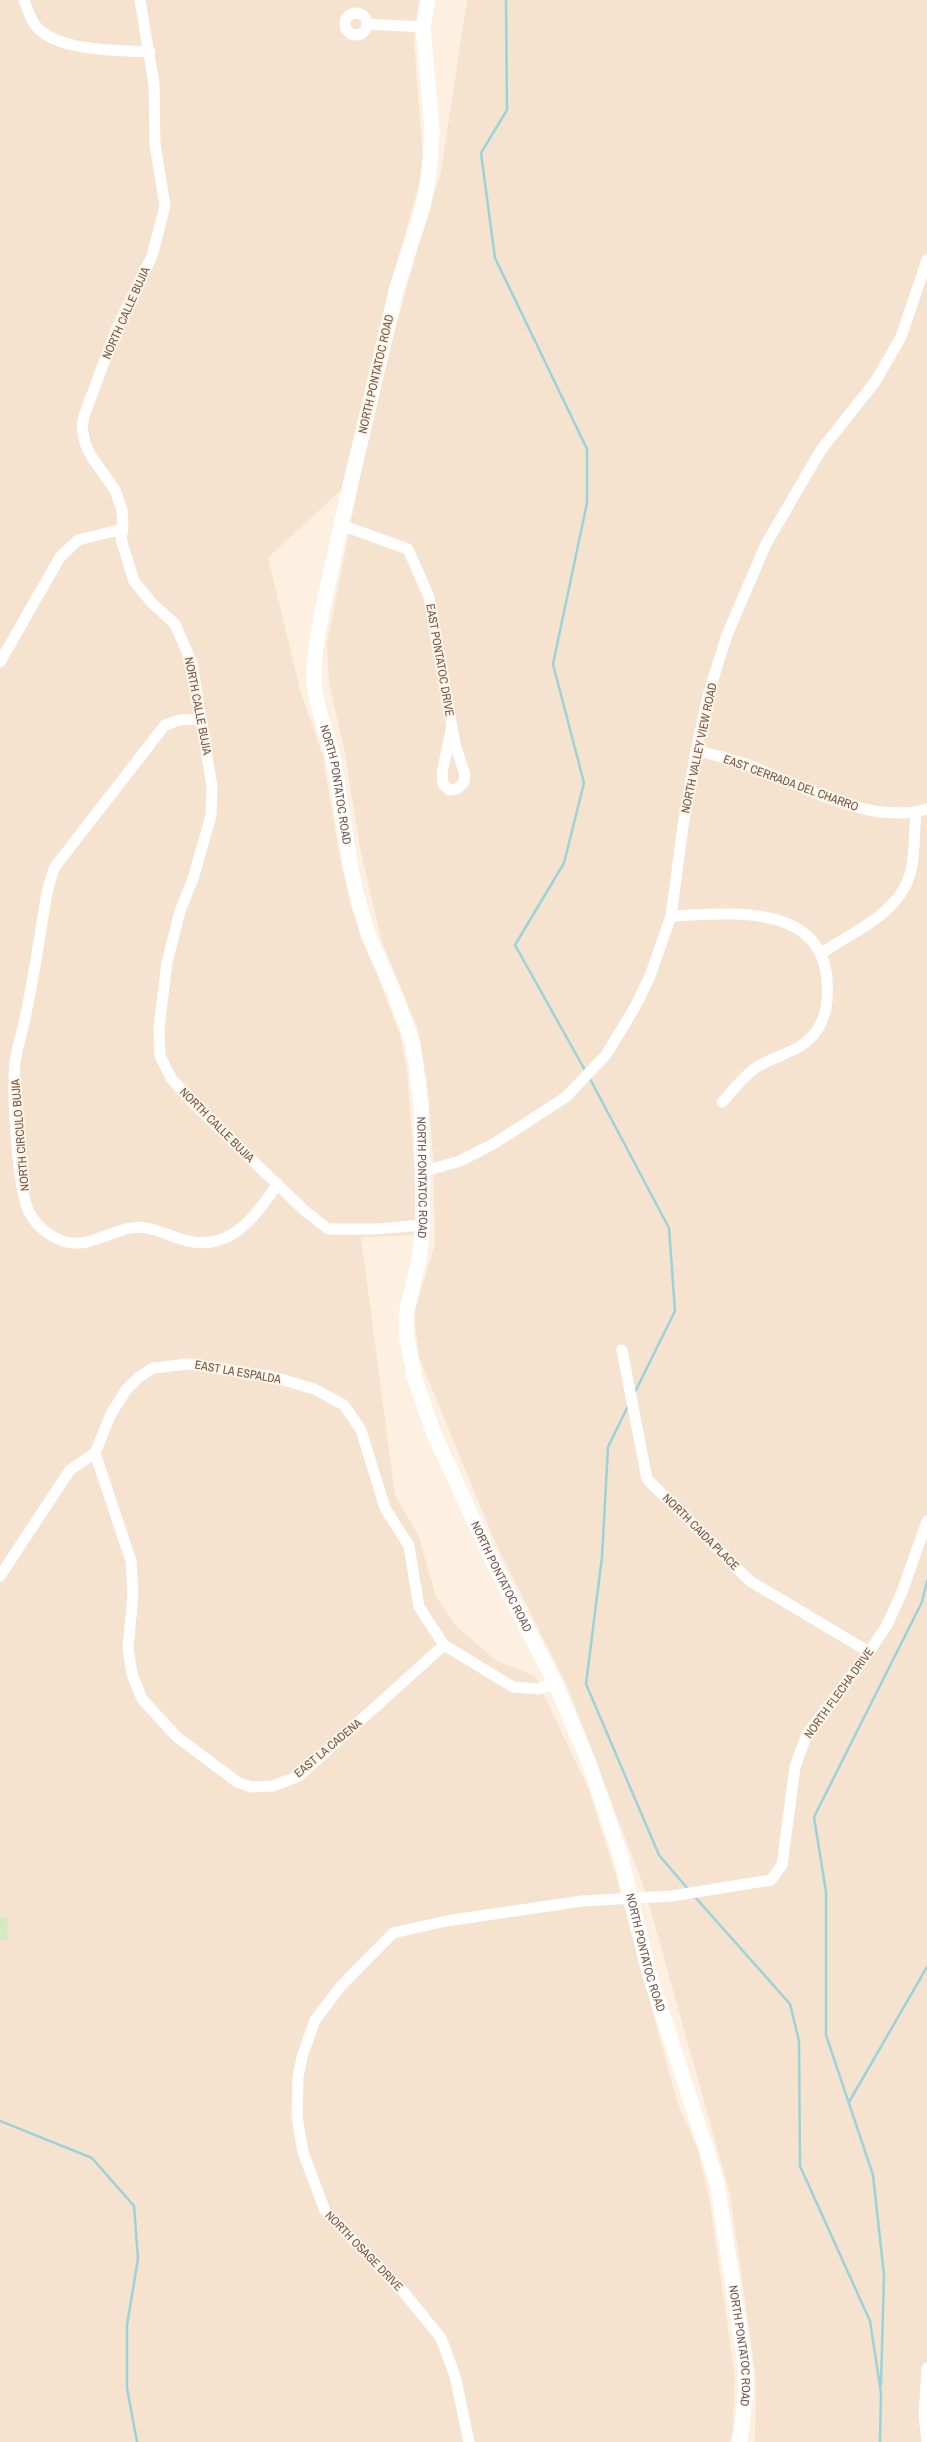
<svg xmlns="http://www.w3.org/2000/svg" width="927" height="2442" font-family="'Archivo Narrow',sans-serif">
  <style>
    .residential { fill: #f5e2cf }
    .green { fill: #d3ebbf }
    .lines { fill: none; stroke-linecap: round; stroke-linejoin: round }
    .stream { stroke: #9ad3d9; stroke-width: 2.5 }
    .street { stroke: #fff; stroke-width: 11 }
    .secondary { stroke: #fff; stroke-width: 15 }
    .labels { text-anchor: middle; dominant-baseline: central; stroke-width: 4; stroke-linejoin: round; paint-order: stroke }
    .street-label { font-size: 12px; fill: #755547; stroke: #fff5e8 }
  </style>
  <rect width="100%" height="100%" fill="#fdf0e1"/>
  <path class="residential" d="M0,0H419L414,42L423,158L418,188L388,294L341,490L268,558L301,693L323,756L340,859L351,906L400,1035L407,1071L416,1188L415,1235L361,1237L395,1495L419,1537L436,1597L457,1627L497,1661L535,1676L589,1790L615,1873L677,2101L698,2151L709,2197L735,2377L733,2428L730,2442H0Z
    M467,0H927V2442H755L756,2379L730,2194L645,1890L568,1688L495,1542L419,1357L414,1313L435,1244L433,1156L427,1082L418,1029L382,942L360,848L345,753L329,682L327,643L374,407L417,250L441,172Z"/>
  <path class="green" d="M0,1917H7L8,1940H0Z"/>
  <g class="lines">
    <path class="stream" d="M506,0L507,110L481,153L495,258L587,449V503L553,664L584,783L564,863L515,945L586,1072
      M589,1077L669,1228L675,1311L635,1392
      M628,1406L608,1447L602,1557L586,1684L659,1855L688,1889
      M695,1897L790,2004L799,2041L800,2166L870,2321L881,2393
      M849,2102L927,1967
      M0,2121L92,2158L134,2206L138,2259L127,2325V2388L137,2442
      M881,2384L884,2275L873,2175L826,2035V1892L814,1817L922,1602L927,1581
      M880,2442L881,2392"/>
    <path class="street" d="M24,0C27,8 30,18 35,25C56,52 118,50 150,52
      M140,0L154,84L155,144L165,206L152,256L116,330L84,416L82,427L85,443L91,456L115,490L122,510L123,529L121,539L134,581L152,603L175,624L192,663L212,787L211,816L193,879L180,911L167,963L159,1028L160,1056L171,1078L195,1105L305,1211L328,1229H376L423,1225
      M345 24a11 11 0 1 1 22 0a11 11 0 1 1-22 0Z
      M367,24L423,27
      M341,525L408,549L429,597L455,744L465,775L464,782L457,789L449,790L443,784L442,773L452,726
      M0,662L60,557L78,540L123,529
      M200,719L180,720L165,725L54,868L47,892C40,934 34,977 25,1018C22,1033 17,1048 15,1063C12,1092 17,1187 29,1212C37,1227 51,1237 66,1242C95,1249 120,1222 147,1228C162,1231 178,1240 193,1242C235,1248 256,1214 278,1184
      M696,750C713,755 731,759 748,765C801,785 869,826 927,809
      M671,916C726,914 820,901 827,979C828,997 828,1014 817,1030C803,1052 777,1054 757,1067C743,1076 733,1091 722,1102
      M822,953C855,930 900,914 911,871C915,853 914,831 916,812
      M422,1172L460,1161L495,1143L566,1097L606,1055L635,1007L650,976L671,916L683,826L696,750L709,692L727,635L766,544L821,450L875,382L901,337L927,260
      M622,1350L647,1479L750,1581L869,1652
      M95,1453L131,1561L133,1594L128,1648L132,1674L142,1699L177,1737L237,1782L251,1787L273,1786L299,1776L444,1645
      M0,1576L70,1470L95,1453L111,1414L126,1390L139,1377L153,1368L188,1364L270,1376L314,1389L344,1405L361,1430L385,1508L409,1546L419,1607L444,1645L513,1687L539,1689L555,1683
      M469,2442L455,2376L441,2338L402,2290L325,2211L303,2152L297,2117L298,2077L302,2057L315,2020L341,1986L393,1933L446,1921L582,1901L672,1896L771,1880L782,1865L795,1767L807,1734L869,1652L887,1625L902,1592L927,1521
      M927,2442L924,2415L927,2368"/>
    <path class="secondary" id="s1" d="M428,0L423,27L432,130L429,174L423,207L397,287L341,525L322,612L315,653L314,682L317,702L334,760L351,870L359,904L369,937L395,995L413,1044L421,1104L423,1225L419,1260L407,1310L406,1334L415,1379L434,1434L492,1560L555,1683L589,1763L621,1857L649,1973L717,2182L745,2364L746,2391L740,2442"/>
  </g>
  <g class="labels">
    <g class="street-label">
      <text transform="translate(126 313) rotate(-66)">NORTH CALLE BUJIA</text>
      <text transform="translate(376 374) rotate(-77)">NORTH PONTATOC ROAD</text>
      <text transform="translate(440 660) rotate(80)">EAST PONTATOC DRIVE</text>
      <text transform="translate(198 706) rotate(79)">NORTH CALLE BUJIA</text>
      <text transform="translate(699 748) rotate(-78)">NORTH VALLEY VIEW ROAD</text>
      <text transform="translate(791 783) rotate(20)">EAST CERRADA DEL CHARRO</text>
      <text stroke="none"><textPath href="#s1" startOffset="802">NORTH PONTATOC ROAD</textPath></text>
      <text transform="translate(217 1125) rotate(45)">NORTH CALLE BUJIA</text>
      <text transform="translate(20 1135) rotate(-95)">NORTH CIRCULO BUJIA</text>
      <text stroke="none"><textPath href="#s1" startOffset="1208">NORTH PONTATOC ROAD</textPath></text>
      <text transform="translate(238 1372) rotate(10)">EAST LA ESPALDA</text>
      <text transform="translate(701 1532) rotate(45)">NORTH CAIDA PLACE</text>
      <text stroke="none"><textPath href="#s1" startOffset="1628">NORTH PONTATOC ROAD</textPath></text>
      <text transform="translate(839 1693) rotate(-54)">NORTH FLECHA DRIVE</text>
      <text transform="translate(328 1748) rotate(-40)">EAST LA CADENA</text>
      <text stroke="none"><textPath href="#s1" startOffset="2032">NORTH PONTATOC ROAD</textPath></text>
      <text transform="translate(364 2251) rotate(46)">NORTH OSAGE DRIVE</text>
      <text stroke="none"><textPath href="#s1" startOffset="2438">NORTH PONTATOC ROAD</textPath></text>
    </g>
  </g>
</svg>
